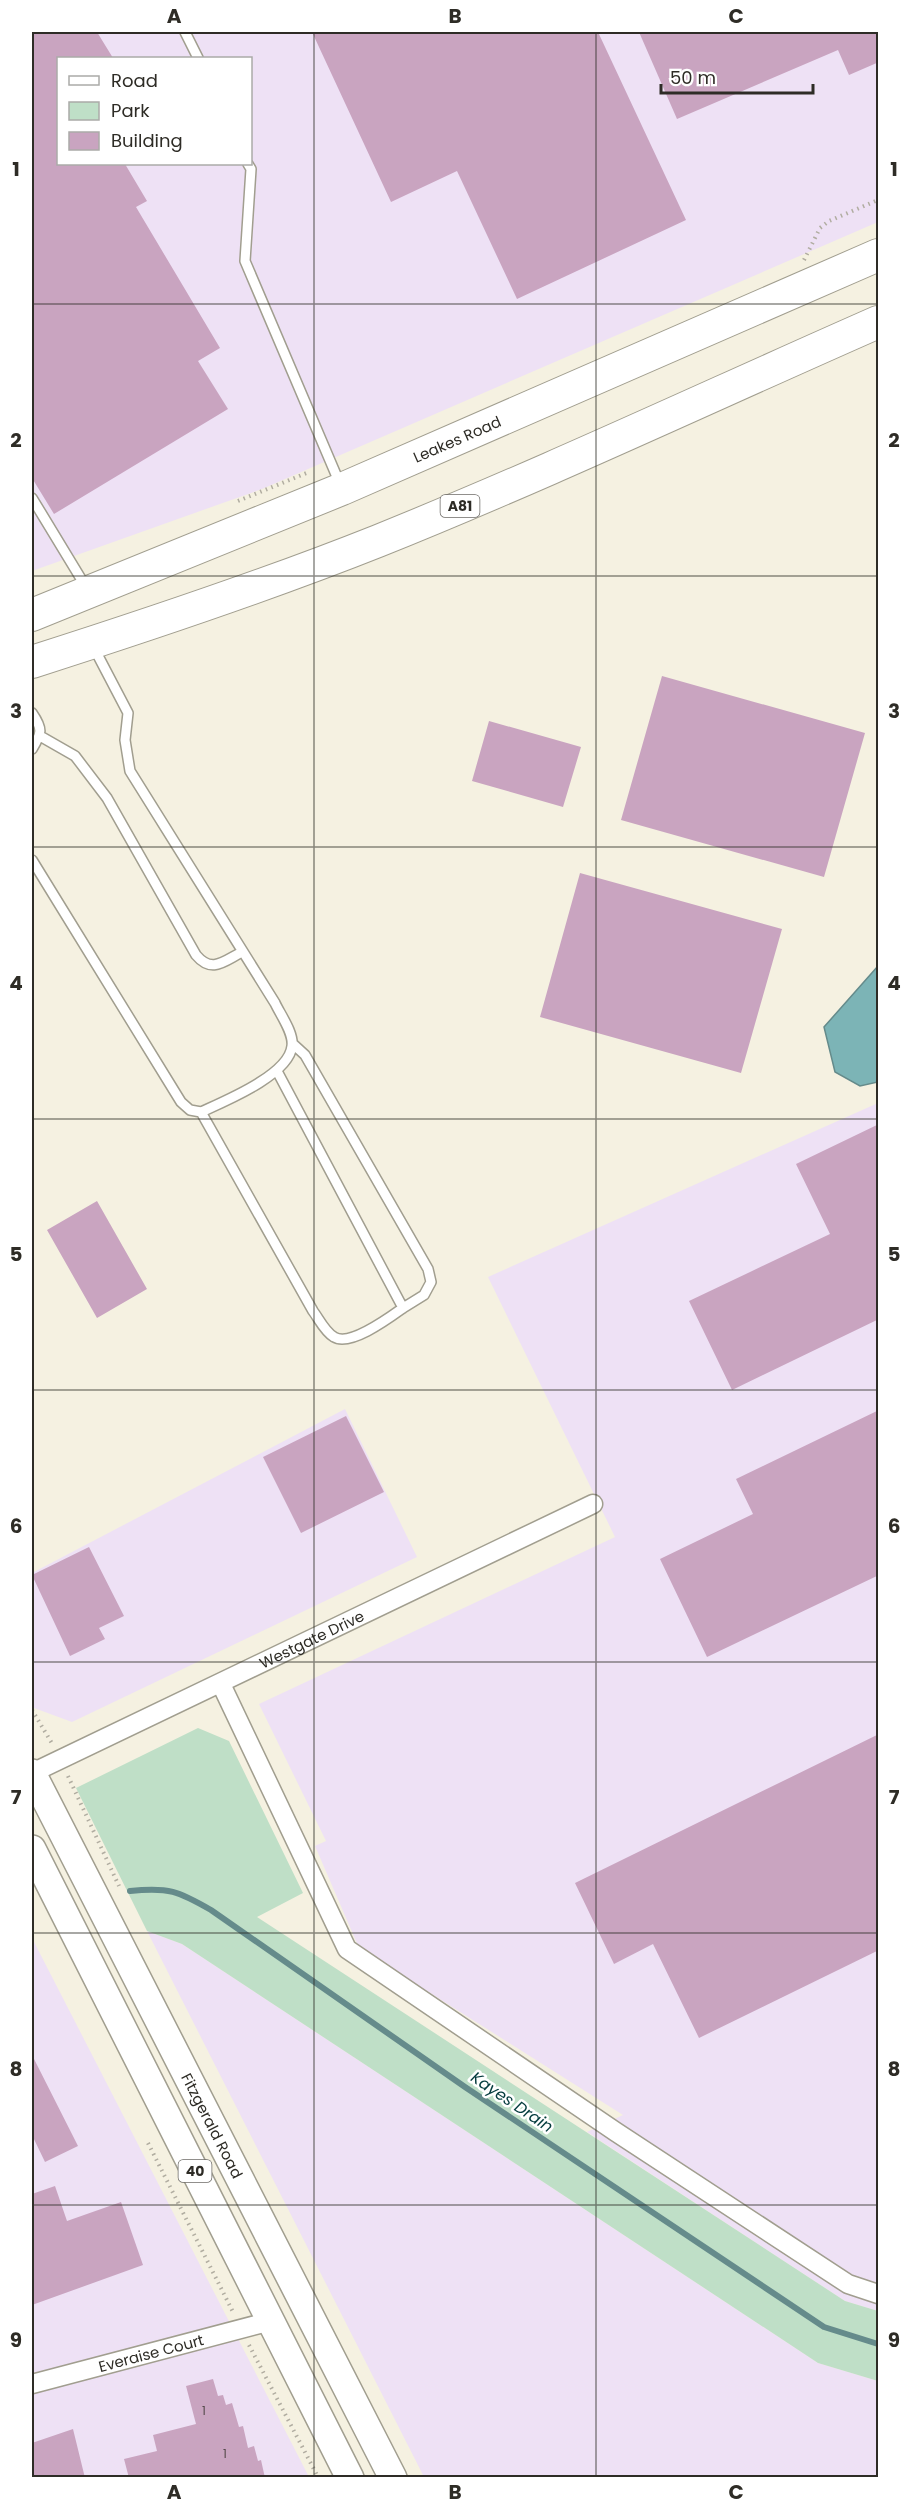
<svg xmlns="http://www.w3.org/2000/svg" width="910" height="2509" font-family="Poppins,sans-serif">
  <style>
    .industrial { fill: #eee1f5; fill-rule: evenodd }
    .green { fill: #bfdfc7 }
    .water { fill: #7cb4b6; stroke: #658b8b; stroke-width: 1.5 }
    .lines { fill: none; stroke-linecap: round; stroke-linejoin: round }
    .stream { stroke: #658b8b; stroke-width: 6 }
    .building { fill: #c9a4c0 }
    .lane-casing { stroke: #a19e8f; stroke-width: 12 }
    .street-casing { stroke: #a19e8f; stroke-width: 21 }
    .primary-casing { stroke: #a19e8f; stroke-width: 30 }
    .highway-casing { stroke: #a19e8f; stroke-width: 34 }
    .path { stroke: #b1ada1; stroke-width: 4; stroke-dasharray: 1.5 4.5; stroke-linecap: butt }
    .lane { stroke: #fff; stroke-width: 9 }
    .street { stroke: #fff; stroke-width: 18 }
    .primary { stroke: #fff; stroke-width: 27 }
    .highway { stroke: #fff; stroke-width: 32 }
    .grid { fill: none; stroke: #2e2c26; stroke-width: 1.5; stroke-opacity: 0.55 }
    .labels { text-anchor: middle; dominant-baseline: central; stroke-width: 5; stroke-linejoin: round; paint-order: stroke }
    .number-label { font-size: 12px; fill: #554a4c }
    .shield { fill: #fff; stroke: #6d6b67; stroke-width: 1.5 }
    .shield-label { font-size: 14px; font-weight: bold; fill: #2e2c26 }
    .street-label { font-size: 15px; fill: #2e2c26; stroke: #fff }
    .water-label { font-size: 16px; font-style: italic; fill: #033b3d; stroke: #fff }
    .neatline { fill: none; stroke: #2e2c26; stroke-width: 2 }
    .grid-label { font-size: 20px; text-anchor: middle; font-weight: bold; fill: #2e2c26 }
  </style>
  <rect width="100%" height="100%" fill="#f5f1e1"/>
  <path class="industrial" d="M32,32H878V222L262,489L32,571ZM58,58H250V164H58Z
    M878,1103V2311L845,2301L587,2132L623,2115L359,1948L315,1846L326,1841L259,1704L615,1537L488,1277Z
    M345,1409L417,1557L72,1722L34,1708L32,1704V1573Z
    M147,1931L182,1944L818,2363L878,2381V2477H424Z
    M32,1938L309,2477H32Z"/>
  <path class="green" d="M198,1728L229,1741L303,1893L257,1917L845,2301L878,2311V2381L818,2363L182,1944L147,1931L76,1788Z"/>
  <path class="water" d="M878,966V1082L860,1086L835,1072L824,1027Z"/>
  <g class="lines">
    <path class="stream" d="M130,1891C169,1887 178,1891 211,1910L465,2087L824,2327L878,2344"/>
  </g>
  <path class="building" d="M32,32H97L113,58H58V164H125L147,201L136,207L220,348L198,361L228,409L54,514L32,478Z
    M312,32H598L686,220L517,299L457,171L391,202Z
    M639,32H879V62L849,75L838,50L677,119Z
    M662,676L865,733L824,877L621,820Z
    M489,721L581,747L563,807L472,781Z
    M580,873L782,929L741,1073L540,1017Z
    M879,1124V1319L732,1390L689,1301L830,1234L796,1164Z
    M97,1201L147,1289L97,1318L47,1230Z
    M879,1410V1575L707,1657L660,1559L753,1514L736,1479Z
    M346,1416L384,1492L301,1533L263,1457Z
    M89,1547L124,1616L99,1628L105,1639L70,1656L32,1575Z
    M879,1734V1950L699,2038L653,1944L614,1964L575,1883Z
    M32,2055L78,2146L45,2162L32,2135Z
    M55,2186L67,2221L121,2202L143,2265L32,2305V2194Z
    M213,2379L218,2396L223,2395L226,2405L232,2403L239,2427L243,2426L248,2448L254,2446L258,2461L261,2460L265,2478H129L124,2459L157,2451L153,2435L196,2424L186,2386Z
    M73,2429L85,2478H32V2443Z"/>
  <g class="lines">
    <defs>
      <path id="lane" d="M185,32L198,58
        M248,164L251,169L245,261L340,484
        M32,498L86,587
        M32,713C43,729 42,733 32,749
        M40,736L75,756L107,798L196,955C212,974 224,961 242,952
        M32,860L181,1102L190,1110L201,1112C225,1101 289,1075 292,1046C294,1033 280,1014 275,1003L130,771L125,740L128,713L94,648
        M293,1044L305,1055L428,1269L431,1282L424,1295L403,1308
        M201,1112L313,1311C319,1319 325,1332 334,1337C350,1347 389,1318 403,1308L277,1071"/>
      <g id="street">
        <path d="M221,1684L347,1949L616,2132L848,2284L878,2294"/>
        <path id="s1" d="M32,1773L593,1504"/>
        <path id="s2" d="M32,2384L271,2321"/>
      </g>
      <g id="primary">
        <path id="s3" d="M32,1773L393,2478"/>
        <path d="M32,1849L350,2478"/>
      </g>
      <g id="highway">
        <path id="s4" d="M32,615L342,489L878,255"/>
        <path d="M32,662C148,625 265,586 378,541C547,473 712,395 878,322"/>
      </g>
    </defs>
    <use href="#lane" class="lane-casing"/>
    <use href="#street" class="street-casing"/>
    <use href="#primary" class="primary-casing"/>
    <use href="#highway" class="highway-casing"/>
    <path class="path" d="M804,260L820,228L829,221L878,200
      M238,501L309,472
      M32,1710L53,1745
      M68,1776L119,1886
      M148,2143L234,2314
      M249,2345L318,2477"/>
    <use href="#lane" class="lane"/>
    <use href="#street" class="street"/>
    <use href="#primary" class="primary"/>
    <use href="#highway" class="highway"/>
  </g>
  <path class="grid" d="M314,32V2478M596,32V2478M32,304H878M32,576H878M32,847H878M32,1119H878M32,1390H878M32,1662H878M32,1933H878M32,2205H878"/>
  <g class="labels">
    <g class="number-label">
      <text x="204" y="2410">1</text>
      <text x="225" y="2453">1</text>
    </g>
    <g class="shield">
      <rect x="440.5" y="495" width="39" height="22" rx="4.5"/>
      <rect x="178.5" y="2160" width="33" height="22" rx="4.5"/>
    </g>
    <g class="shield-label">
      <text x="460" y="506">A81</text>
      <text x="195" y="2171">40</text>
    </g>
    <g class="street-label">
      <text stroke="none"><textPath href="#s4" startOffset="460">Leakes Road</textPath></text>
      <text stroke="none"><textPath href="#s1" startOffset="310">Westgate Drive</textPath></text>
      <text stroke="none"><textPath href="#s3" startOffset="396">Fitzgerald Road</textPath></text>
      <text stroke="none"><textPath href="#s2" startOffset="123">Everaise Court</textPath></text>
    </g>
    <g class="water-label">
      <text transform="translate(512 2102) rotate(34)">Kayes Drain</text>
    </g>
  </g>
  <rect width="910" height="2509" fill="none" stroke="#ffffff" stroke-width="66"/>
  <rect x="57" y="57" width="195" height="108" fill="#ffffff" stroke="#ababa8" stroke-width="1.5"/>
  <rect x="69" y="76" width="30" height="9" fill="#ffffff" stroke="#ababa8" stroke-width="1.5"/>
  <text x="111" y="87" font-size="18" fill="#2e2c26">Road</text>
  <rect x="69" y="102" width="30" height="18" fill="#bfdfc7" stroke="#ababa8" stroke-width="1.5"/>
  <text x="111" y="117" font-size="18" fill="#2e2c26">Park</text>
  <rect x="69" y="132" width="30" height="18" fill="#c9a4c0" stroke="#ababa8" stroke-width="1.5"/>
  <text x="111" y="147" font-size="18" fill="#2e2c26">Building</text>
  <path d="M661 84v9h152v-9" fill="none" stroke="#2e2c26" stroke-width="3"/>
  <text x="670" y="84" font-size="18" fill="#2e2c26" stroke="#ffffff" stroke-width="4.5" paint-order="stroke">50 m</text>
  <rect x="33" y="33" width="844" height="2443" class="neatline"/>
  <g class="grid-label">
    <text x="174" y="23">A</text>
    <text x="455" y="23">B</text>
    <text x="736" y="23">C</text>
    <text x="16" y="176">1</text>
    <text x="894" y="176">1</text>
    <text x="16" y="447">2</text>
    <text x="894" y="447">2</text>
    <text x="16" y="718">3</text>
    <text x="894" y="718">3</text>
    <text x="16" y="990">4</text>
    <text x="894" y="990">4</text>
    <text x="16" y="1261">5</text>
    <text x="894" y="1261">5</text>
    <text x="16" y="1533">6</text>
    <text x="894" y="1533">6</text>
    <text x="16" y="1804">7</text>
    <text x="894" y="1804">7</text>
    <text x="16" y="2076">8</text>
    <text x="894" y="2076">8</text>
    <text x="16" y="2347">9</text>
    <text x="894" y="2347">9</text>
    <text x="174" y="2499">A</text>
    <text x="455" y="2499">B</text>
    <text x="736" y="2499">C</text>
  </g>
</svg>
